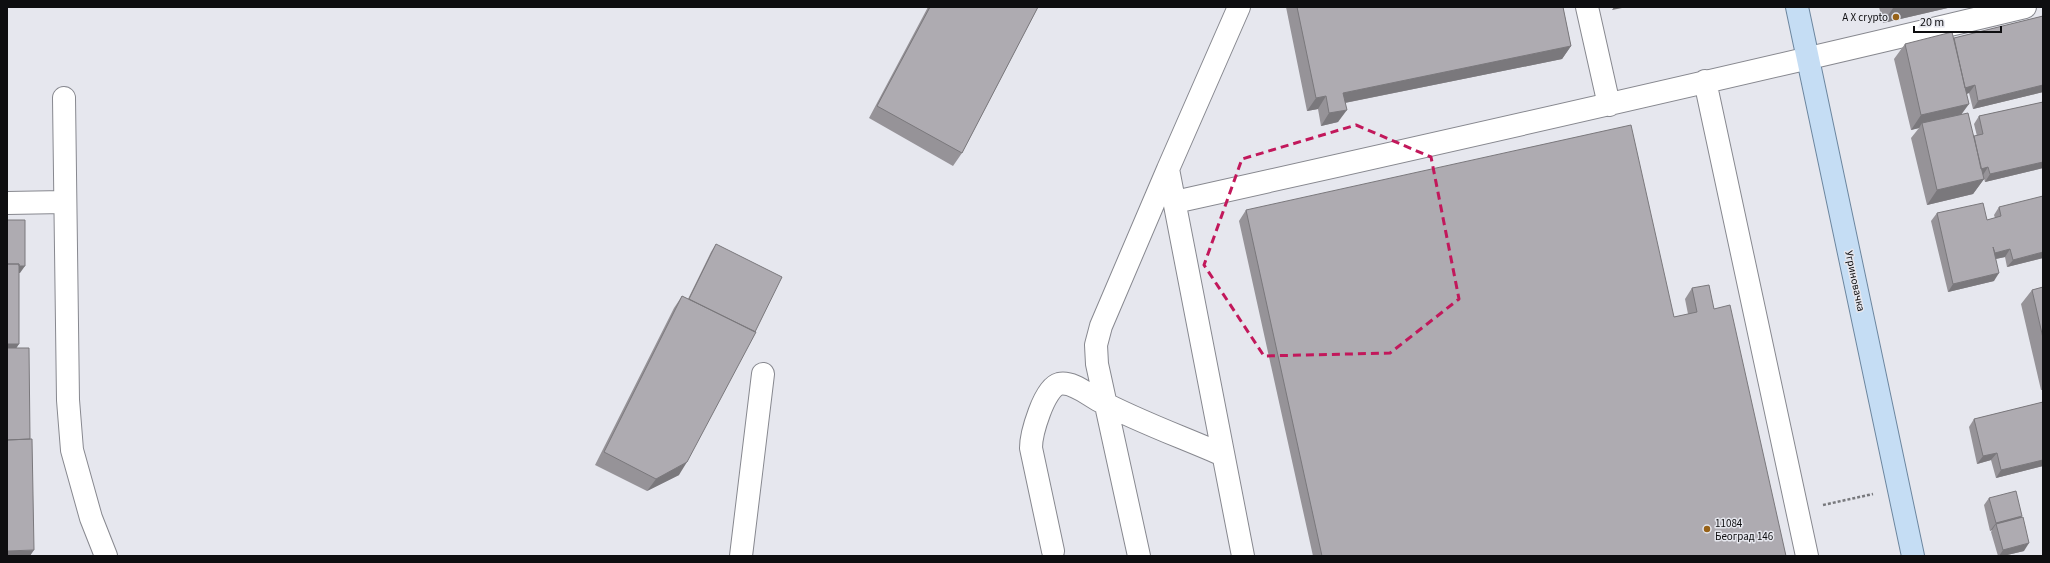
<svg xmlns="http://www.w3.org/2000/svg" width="2050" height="563" font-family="'Source Sans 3',sans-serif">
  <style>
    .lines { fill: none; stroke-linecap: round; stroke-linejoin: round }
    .minor-casing { stroke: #87888f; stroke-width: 24 }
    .major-casing { stroke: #6c869f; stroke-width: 24 }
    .path { stroke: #78797d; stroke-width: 2.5; stroke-dasharray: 3 2; stroke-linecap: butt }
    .minor { stroke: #fff; stroke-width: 22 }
    .major { stroke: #c5ddf4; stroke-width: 22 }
    .wall { fill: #969398 }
    .shaded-wall { fill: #7a787c }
    .building { fill: #aeabb1; stroke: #7a787c }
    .marked { fill: none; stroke: #c2185b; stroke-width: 3; stroke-dasharray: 8 5; stroke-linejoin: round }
    .poi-dot { fill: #976218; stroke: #e6e7ee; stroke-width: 1.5 }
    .labels { text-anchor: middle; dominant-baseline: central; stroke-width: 3; stroke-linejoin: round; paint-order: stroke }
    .poi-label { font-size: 11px; fill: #0e0e10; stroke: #e6e7ee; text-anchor: end }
    .street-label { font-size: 11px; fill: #0e0e10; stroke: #e6e7ee }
  </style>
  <rect width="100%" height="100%" fill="#e6e7ee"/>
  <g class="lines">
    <defs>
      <path id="minor" d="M1239,7L1168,169L1243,556
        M1587,7L1609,105
        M1705,81L1807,556
        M64,98L68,400L72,450L91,518L106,556
        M1175,202C1458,139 1742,75 2025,7
        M7,203L64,202
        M1053,551L1031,448C1031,434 1044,388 1059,384C1072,381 1087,394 1098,400C1137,421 1182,437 1223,455
        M741,556L763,374
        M1139,556L1097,364L1096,345L1101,326L1168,169"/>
      <path id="major" d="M1797,7L1913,556"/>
    </defs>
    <use href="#minor" class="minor-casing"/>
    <use href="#major" class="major-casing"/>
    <path class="path" d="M1823,505L1873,494"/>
    <use href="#minor" class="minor"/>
    <use href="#major" class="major"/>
  </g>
  <path class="wall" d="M928,7H1038L962,153L953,166L869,118Z
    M1286,7H1563L1571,46L1562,59L1345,103L1338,122L1321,126L1318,109L1307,111Z
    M1879,7H1952L1883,23Z
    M2043,16V92L1973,109L1969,93L1967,94L1961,114L1974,136H1977L1974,124L1979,116L2043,102V168L1985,182L1983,175L1984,179L1973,194L1927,205L1911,138L1919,128L1911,130L1894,59L1905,44L1954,38Z
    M1999,207L2043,258L2007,267L2005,257L1996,259L1994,281L1948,292L1931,221L1937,213L1987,220L1995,218L1994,215Z
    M1246,210L1674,317L1688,314L1685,299L1692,288L1714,309L1786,556H1313L1239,221Z
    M716,244L679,475L647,491L595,465L674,308L682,296L688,299L711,252Z
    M2043,287V390H2041L2021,304L2032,290Z
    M2043,402V466L1996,478L1991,460L1977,464L1969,427L1974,419Z
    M1989,498L2022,518L2024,551L2003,556H1998L1991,532L1992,530L1990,531L1984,505Z"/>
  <path class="shaded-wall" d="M1614,7H1627L1612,10Z
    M1896,7H1952L1883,23L1893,8Z
    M1571,46L1562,59L1334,105L1343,93Z
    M1975,85L1969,93L1954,97L1960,89Z
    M2043,85V92L1973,109L1978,101Z
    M1326,96L1318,109L1307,111L1316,98Z
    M1969,104L1958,119L1922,123L1919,128L1911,130L1921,115Z
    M1347,110L1338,122L1321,126L1329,113Z
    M2043,162V168L1985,182L1990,174Z
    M1988,167L1983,175L1970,178L1976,170Z
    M1984,179L1973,194L1927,205L1937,190Z
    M2010,249L2005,257L1990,260L1995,253Z
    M2043,252V258L2007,267L2013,260Z
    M7,266H25L20,273H7Z
    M1999,273L1994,281L1948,292L1953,284Z
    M7,344H19L12,355H7Z
    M1997,453L1991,460L1977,464L1983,456Z
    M2043,460V466L1996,478L2001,470Z
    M687,462L679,475L647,491L656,479Z
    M2022,516L2017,524H1996L1992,530L1990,531L1996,523Z
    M2029,543L2024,551L2003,556H1999L2003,550Z
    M34,550L30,556H7V551Z"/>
  <path class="building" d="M930,7H1038L962,153L877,106Z
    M1297,7H1563L1571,46L1343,93L1347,110L1329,113L1326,96L1316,98Z
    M2043,16V85L1978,101L1975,85L1965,88L1954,38Z
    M1952,32L1969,104L1921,115L1905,44Z
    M2043,102V162L1990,174L1988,167L1981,169L1974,136L1983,134L1979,116Z
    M1968,113L1984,179L1937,190L1922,123Z
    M1631,125L1674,317L1697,312L1692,288L1709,285L1714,309L1730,305L1786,556H1322L1246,210Z
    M2043,196V252L2013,260L2010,249L1995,253L1993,247L1999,273L1953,284L1937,213L1983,203L1987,220L2001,216L1999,207Z
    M7,220H25V266H19V264H7Z
    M716,244L782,277L755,332L689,299Z
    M7,264H19V344H7Z
    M2043,287V338L2032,290Z
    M682,296L756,332L687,462L656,479L604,452Z
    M7,348H29L30,439L7,440Z
    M2043,402V460L2001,470L1997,453L1983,456L1974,419Z
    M32,439L34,550L7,551V440Z
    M2016,491L2022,516L1996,523L1989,498Z
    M2023,517L2029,543L2003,550L1996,524Z"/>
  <path class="marked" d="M1356,125L1431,157L1459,299L1390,353L1264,356L1204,265L1242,159Z"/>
  <g class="poi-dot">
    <circle cx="1896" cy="17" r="4"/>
    <circle cx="1707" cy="529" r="4"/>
  </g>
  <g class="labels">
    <g class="poi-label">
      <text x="1888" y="17">A X crypto</text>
      <text x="1715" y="523" text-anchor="start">11084<tspan x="1715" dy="13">Београд 146</tspan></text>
    </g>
    <g class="street-label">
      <text transform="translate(1855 281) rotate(78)">Угриновачка</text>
    </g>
  </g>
  <rect width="2050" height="563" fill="none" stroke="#0e0e10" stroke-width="16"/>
  <path d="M1914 26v6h87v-6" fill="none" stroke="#0e0e10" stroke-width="2"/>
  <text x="1920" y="26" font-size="12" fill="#0e0e10" stroke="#e6e7ee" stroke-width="3" paint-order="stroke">20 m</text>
</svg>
